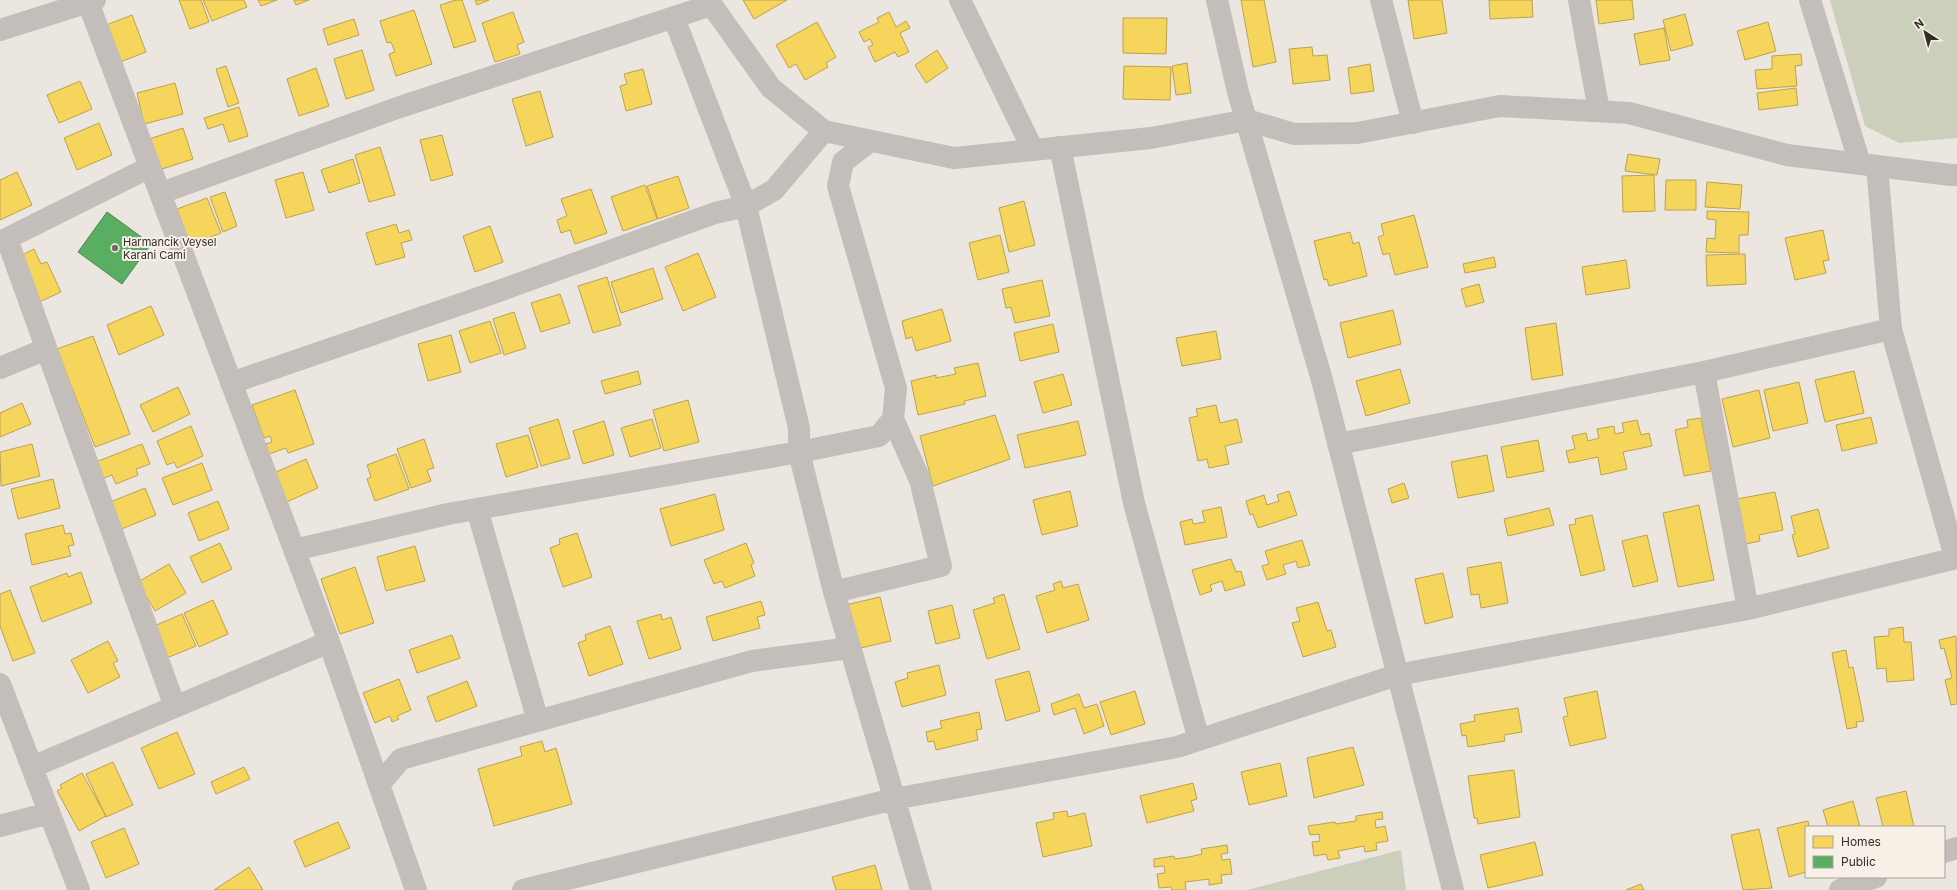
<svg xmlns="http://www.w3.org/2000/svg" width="1957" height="890" font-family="Inter,sans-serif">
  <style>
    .green { fill: #cbcfbc }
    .homes { fill: #f6d55c; stroke: #bca24c }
    .public { fill: #5aae61; stroke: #4e8750 }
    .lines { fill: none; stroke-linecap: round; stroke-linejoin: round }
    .minor { stroke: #c3beb9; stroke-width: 22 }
    .tertiary { stroke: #c3beb9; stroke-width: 22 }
    .poi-dot { fill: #736d68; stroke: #f7f0e7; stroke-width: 1.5 }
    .labels { text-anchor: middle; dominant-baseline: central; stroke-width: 4; stroke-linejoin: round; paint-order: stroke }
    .poi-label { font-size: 11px; fill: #332c28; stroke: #f7f0e7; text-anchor: start }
  </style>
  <rect width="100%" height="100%" fill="#ebe6e0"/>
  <path class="green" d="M1830,0H1957V138L1899,143L1865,126Z
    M1401,850L1406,890H1247Z"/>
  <path class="homes" d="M179,0H201L209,22L190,29Z
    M203,0H244L247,7L212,21Z
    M258,0H277L261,6Z
    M294,0H309L296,5Z
    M456,0H462L476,41L454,48L440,5Z
    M475,0H489L477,5Z
    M743,0H787L754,19Z
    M1241,0H1264L1276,62L1253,67Z
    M1408,0H1442L1447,33L1414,39Z
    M1489,0H1532L1533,17L1490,19Z
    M1596,0H1632L1634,19L1599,24Z
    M414,10L432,64L396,76L389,54L395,52L391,42L387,43L380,21Z
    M513,12L524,42L517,45L520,54L495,62L482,23Z
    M889,12L896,27L906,21L910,28L900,33L909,52L898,57L895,52L875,62L868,47L873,45L870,39L864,42L859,32L879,22L877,18Z
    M1685,14L1693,45L1671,51L1663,20Z
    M132,15L146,52L115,64L101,27Z
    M1123,18H1167L1166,54L1123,53Z
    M354,19L359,35L328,45L323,29Z
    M817,22L836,57L826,63L828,67L805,80L796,64L789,68L776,45Z
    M1768,22L1776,51L1745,60L1737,31Z
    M1664,28L1670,60L1640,65L1634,34Z
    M1312,47L1313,56L1327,55L1330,80L1293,84L1289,49Z
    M362,50L374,90L346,99L334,59Z
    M937,50L948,68L926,83L915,65Z
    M1801,54L1802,65L1795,66L1797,86L1757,89L1755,70L1772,69V56Z
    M1187,63L1191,93L1176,95L1172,66Z
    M1370,64L1374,91L1351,94L1348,68Z
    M226,66L239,103L228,107L216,69Z
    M1124,66L1171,67L1170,100L1123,99Z
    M316,68L329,106L299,116L287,79Z
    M643,69L652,104L626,111L620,86L627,84L624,74Z
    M80,81L92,109L59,123L47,95Z
    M175,83L183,114L144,124L137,93Z
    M1796,88L1798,105L1759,110L1757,93Z
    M540,91L553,137L526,146L512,99Z
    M239,107L248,136L229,142L223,124L208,129L204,118Z
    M99,123L112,155L77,170L64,138Z
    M183,128L193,159L159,170L149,139Z
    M442,135L453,175L431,181L420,140Z
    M380,147L395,195L369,202L355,155Z
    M1628,154L1660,159L1657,175L1625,171Z
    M353,159L360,183L329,193L321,170Z
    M17,172L32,205L0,220V180Z
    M303,172L314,210L286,218L275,180Z
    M1654,175L1655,211L1623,212L1622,176Z
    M678,176L689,208L658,219L647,186Z
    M1666,180H1696V210H1665Z
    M1707,182L1742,185L1740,209L1705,207Z
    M645,185L657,219L623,231L611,197Z
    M591,189L607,233L575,244L570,230L561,233L557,220L567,216L561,199Z
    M225,192L237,226L223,232L210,197Z
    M207,198L221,233L190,245L177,209Z
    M1024,201L1035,245L1009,252L999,208Z
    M1707,211L1749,212L1748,235H1739V253L1706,252L1707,238L1715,239L1716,220L1707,219Z
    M1414,215L1428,267L1395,275L1389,253L1383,255L1378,237L1384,235L1381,224Z
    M396,224L399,233L409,230L412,240L401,243L405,257L376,265L366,233Z
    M490,226L503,262L475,272L463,236Z
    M1823,230L1829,260L1823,261L1826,273L1795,280L1785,238Z
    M1350,232L1353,244L1359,242L1367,276L1329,286L1327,279L1324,280L1314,241Z
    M1000,235L1009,272L978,280L969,243Z
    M34,249L41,264L47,262L61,292L39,302L18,257Z
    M698,253L716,297L683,311L665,267Z
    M1745,254L1746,284L1707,286L1706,255Z
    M1494,257L1496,267L1465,273L1463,264Z
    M1626,260L1630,288L1586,295L1582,267Z
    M653,268L663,299L621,313L611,282Z
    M607,277L621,325L593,333L578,286Z
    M1042,280L1050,316L1015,323L1011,307L1006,308L1002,289Z
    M1479,284L1484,302L1466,307L1461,289Z
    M560,294L570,323L541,332L531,303Z
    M151,306L164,335L119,355L107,325Z
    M942,309L951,341L916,351L912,337L906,339L902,321Z
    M1393,310L1401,344L1348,358L1340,323Z
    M514,312L526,348L504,355L493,319Z
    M490,321L501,353L470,363L459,331Z
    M1556,323L1563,375L1532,380L1525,328Z
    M1053,324L1059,352L1020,361L1014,333Z
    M1216,331L1221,359L1182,366L1176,338Z
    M451,335L461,372L428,381L418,344Z
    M93,336L130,434L95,447L57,349Z
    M978,363L986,396L964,401L965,404L918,415L911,381L936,375V378L956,374L954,368Z
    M1400,369L1410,403L1366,416L1356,381Z
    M638,371L641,384L605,394L601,381Z
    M1854,371L1864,413L1825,422L1815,380Z
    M1063,374L1072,405L1043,413L1034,382Z
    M1799,382L1808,423L1773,431L1764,390Z
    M178,387L190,414L153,432L140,405Z
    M295,390L314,444L288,453L286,448L269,454L266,444L272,442L270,436L264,438L252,405Z
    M1759,390L1770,438L1733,447L1722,399Z
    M688,400L699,442L664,451L653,410Z
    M22,403L31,424L0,437V413Z
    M1216,405L1220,423L1237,419L1242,442L1225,446L1229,464L1209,468L1207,459L1198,461L1189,418L1198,416L1196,409Z
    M995,415L1010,459L933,486L920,436Z
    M1871,417L1877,443L1842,451L1836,425Z
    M1701,418L1711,471L1684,476L1675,430L1688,427L1687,420Z
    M558,419L570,458L541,466L529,428Z
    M652,419L661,448L630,457L621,428Z
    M1637,420L1641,435L1649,433L1652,446L1623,452L1627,469L1601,475L1598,457L1569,463L1566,451L1575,449L1572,436L1586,433L1588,441L1599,438L1597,429L1614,426L1615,434L1624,432L1622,423Z
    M604,421L614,455L583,464L573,431Z
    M1078,421L1086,455L1025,468L1017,435Z
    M191,426L203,456L177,468L174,462L167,465L157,441Z
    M528,435L538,467L506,477L496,444Z
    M424,439L434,468L427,470L431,481L411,488L397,449Z
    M1538,440L1544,471L1507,478L1501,447Z
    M32,444L40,476L1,486L0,452Z
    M142,444L150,464L136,469L138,475L116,484L112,475L99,480L93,463Z
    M396,454L409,489L375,501L367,479L371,477L367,465Z
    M1487,455L1494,491L1458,498L1451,462Z
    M306,459L318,488L282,504L269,475Z
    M202,463L212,490L173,505L162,478Z
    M53,479L60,508L18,519L11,489Z
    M1404,483L1409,498L1392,503L1388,489Z
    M145,488L156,515L119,530L108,503Z
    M1070,491L1078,526L1042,535L1033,500Z
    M1289,491L1297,515L1258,528L1253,514L1250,515L1246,501L1264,495L1267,505L1279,501L1277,495Z
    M1775,492L1783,530L1759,535L1760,541L1746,544L1737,499Z
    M715,494L724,530L671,546L660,509Z
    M218,501L229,529L199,541L188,513Z
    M1699,505L1714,580L1678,587L1663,513Z
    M1221,507L1227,537L1185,545L1180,522L1192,519L1193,524L1205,522L1202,511Z
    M1549,508L1554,525L1508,536L1504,519Z
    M1818,509L1829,548L1798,557L1792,535L1795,534L1791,516Z
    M1592,515L1605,570L1581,576L1569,525L1576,524L1575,519Z
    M63,525L65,534L71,533L74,545L68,546L71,556L32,565L25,534Z
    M577,533L592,577L563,587L550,548L560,544L559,539Z
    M1647,535L1658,581L1633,587L1622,541Z
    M1302,540L1310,565L1298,568L1296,561L1283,565L1286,574L1267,580L1262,566L1269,564L1265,551Z
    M220,543L232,569L202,583L190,557Z
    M746,543L754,563L751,565L755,576L725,588L722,581L714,584L704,560Z
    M415,546L425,581L386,591L377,557Z
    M1231,559L1236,572L1241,571L1245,585L1225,591L1222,581L1210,585L1212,591L1200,595L1192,570Z
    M1501,562L1508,603L1481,608L1479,594L1471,595L1467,568Z
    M169,564L186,593L155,611L138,582Z
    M355,567L374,623L340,634L321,579Z
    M81,572L92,603L42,622L30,587L67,573L68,577Z
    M1443,573L1453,617L1425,624L1415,579Z
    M1061,581L1063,588L1078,584L1089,620L1047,633L1036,596L1055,590L1053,584Z
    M10,590L35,653L13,661L0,626V594Z
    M1004,594L1020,649L987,659L973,610L995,603L993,598Z
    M880,597L891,641L852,650L841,606Z
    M213,600L228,634L199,647L184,613Z
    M761,601L765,615L757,617L760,628L713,641L706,617Z
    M1318,602L1327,631L1331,630L1336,647L1303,657L1292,623L1300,621L1296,608Z
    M952,605L960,638L936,644L928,611Z
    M182,614L196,646L162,660L152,627Z
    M661,614L662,620L671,617L681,649L649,659L637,621Z
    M610,626L623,664L589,676L578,643L586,640L585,635Z
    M1903,627L1904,642H1911L1914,680L1887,682L1886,668L1877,669L1874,637L1889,636V629Z
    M452,635L460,658L417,673L409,650Z
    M1956,636L1957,704L1951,705L1945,680L1952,678L1944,648L1941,649L1939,640Z
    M108,641L118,661L113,663L120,677L88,693L71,660Z
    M1846,650L1849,668L1853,667L1864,721L1856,722L1857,727L1847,729L1832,653Z
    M939,665L946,695L902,707L895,682L908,678L907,673Z
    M1029,671L1040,711L1006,721L995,680Z
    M399,679L411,710L397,716L399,719L392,722L390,716L375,723L363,693Z
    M467,681L477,706L436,722L427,697Z
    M1135,691L1145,724L1111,735L1100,702Z
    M1597,691L1606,738L1570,746L1563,717L1568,716L1564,698Z
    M1079,694L1084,708L1097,704L1104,726L1084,734L1075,708L1054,715L1051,704Z
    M1518,708L1522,732L1504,735L1505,741L1468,747L1466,735L1462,736L1460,724L1475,721L1474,715Z
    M979,712L982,729L976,730L978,740L936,750L934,741L928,742L926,732L942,728L940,721Z
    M177,732L195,774L159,789L141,748Z
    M542,741L545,752L556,748L572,804L494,826L478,769L522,756L520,747Z
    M1353,747L1364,785L1314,798L1307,758Z
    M113,762L133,805L106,817L86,774Z
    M1280,763L1287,796L1249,805L1241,772Z
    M244,767L250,779L216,794L211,782Z
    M1514,770L1520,817L1478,824L1477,818H1474L1468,776Z
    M82,773L106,816L79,831L57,791L62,788L60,785Z
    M1193,783L1197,799L1191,801L1194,811L1147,823L1140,796Z
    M1906,791L1914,827H1883L1876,798Z
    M1853,801L1860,827H1828L1823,810Z
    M1067,811L1068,817L1085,813L1092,846L1043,857L1036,823L1054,819L1053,813Z
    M1382,812L1383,819L1375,820L1376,828L1385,826L1388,841L1376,843L1377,850L1365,852L1364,846L1338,851L1340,858L1328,860L1326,854L1314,856L1312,842L1320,841L1319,834L1310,835L1308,826L1335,822L1336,824L1356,821V816Z
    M1808,821L1809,827H1806V872L1789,877L1777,828Z
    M338,822L350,848L305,867L294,841Z
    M124,828L139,864L106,878L91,842Z
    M1759,829L1772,888L1743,890L1731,835Z
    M1535,842L1543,875L1488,888L1480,855Z
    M1227,845L1228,853L1221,854L1222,860L1230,859L1232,874L1221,875L1222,883L1209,885V879L1185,882L1186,890H1172L1171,887L1159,888L1157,874L1165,873L1164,866L1154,867V859L1174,856L1175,859L1189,857L1202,854L1201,849Z
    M875,865L882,890H836L832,877Z
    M249,867L263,890H214Z
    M1641,884L1644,890H1626Z"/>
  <path class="public" d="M107,212L151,244L122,284L78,252Z"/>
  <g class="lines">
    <path class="minor" d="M960,0L1033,150
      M1381,0L1413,123
      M1579,0L1599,111
      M1810,0L1860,164
      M88,2L329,642L416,890
      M674,18L746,206L799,428V452L834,592L921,890
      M0,30L95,0
      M1060,147L1134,503L1199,740
      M1877,166L1891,329L1955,557
      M161,193L400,107L711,5
      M7,239L175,707
      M0,242L150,167
      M0,368L46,349
      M1704,372L1748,609
      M231,383L496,292L715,213L746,206L774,190L824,131
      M1338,444L1704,372L1891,329
      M477,509L538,721
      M294,550L448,514L799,452L879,436L893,419L896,388L838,186L843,162L870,141
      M834,592L941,566L920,480L893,419
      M0,684L79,890
      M32,767L329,642
      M379,785L401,759L752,661L850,648
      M0,826L49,813
      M1944,852L1957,848
      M523,890L894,799L1177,747L1397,675L1748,609L1957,558
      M1840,890L1876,877"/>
    <path class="tertiary" d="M708,0L771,88L824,131L954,158L1151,138L1247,120L1294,134L1357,133L1500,106L1629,113L1787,155L1951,175H1957
      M1217,0L1238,92L1322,380L1453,890"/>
  </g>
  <circle class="poi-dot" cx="115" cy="248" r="4"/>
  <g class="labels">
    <g class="poi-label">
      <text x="123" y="242">Harmancik Veysel<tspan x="123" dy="13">Karani Cami</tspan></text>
    </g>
  </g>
  <rect x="1805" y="826" width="140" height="52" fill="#f7f0e7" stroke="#a9a29b"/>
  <rect x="1813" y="836" width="20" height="12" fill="#f6d55c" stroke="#a9a29b"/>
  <text x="1841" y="846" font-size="12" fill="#332c28">Homes</text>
  <rect x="1813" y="856" width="20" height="12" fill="#5aae61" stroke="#a9a29b"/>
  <text x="1841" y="866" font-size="12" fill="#332c28">Public</text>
  <g transform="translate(1925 32) rotate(324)" stroke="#f7f0e7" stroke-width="3" paint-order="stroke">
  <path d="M0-3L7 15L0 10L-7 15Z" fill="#332c28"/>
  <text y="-6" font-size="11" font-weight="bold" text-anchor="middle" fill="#332c28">N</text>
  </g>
</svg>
